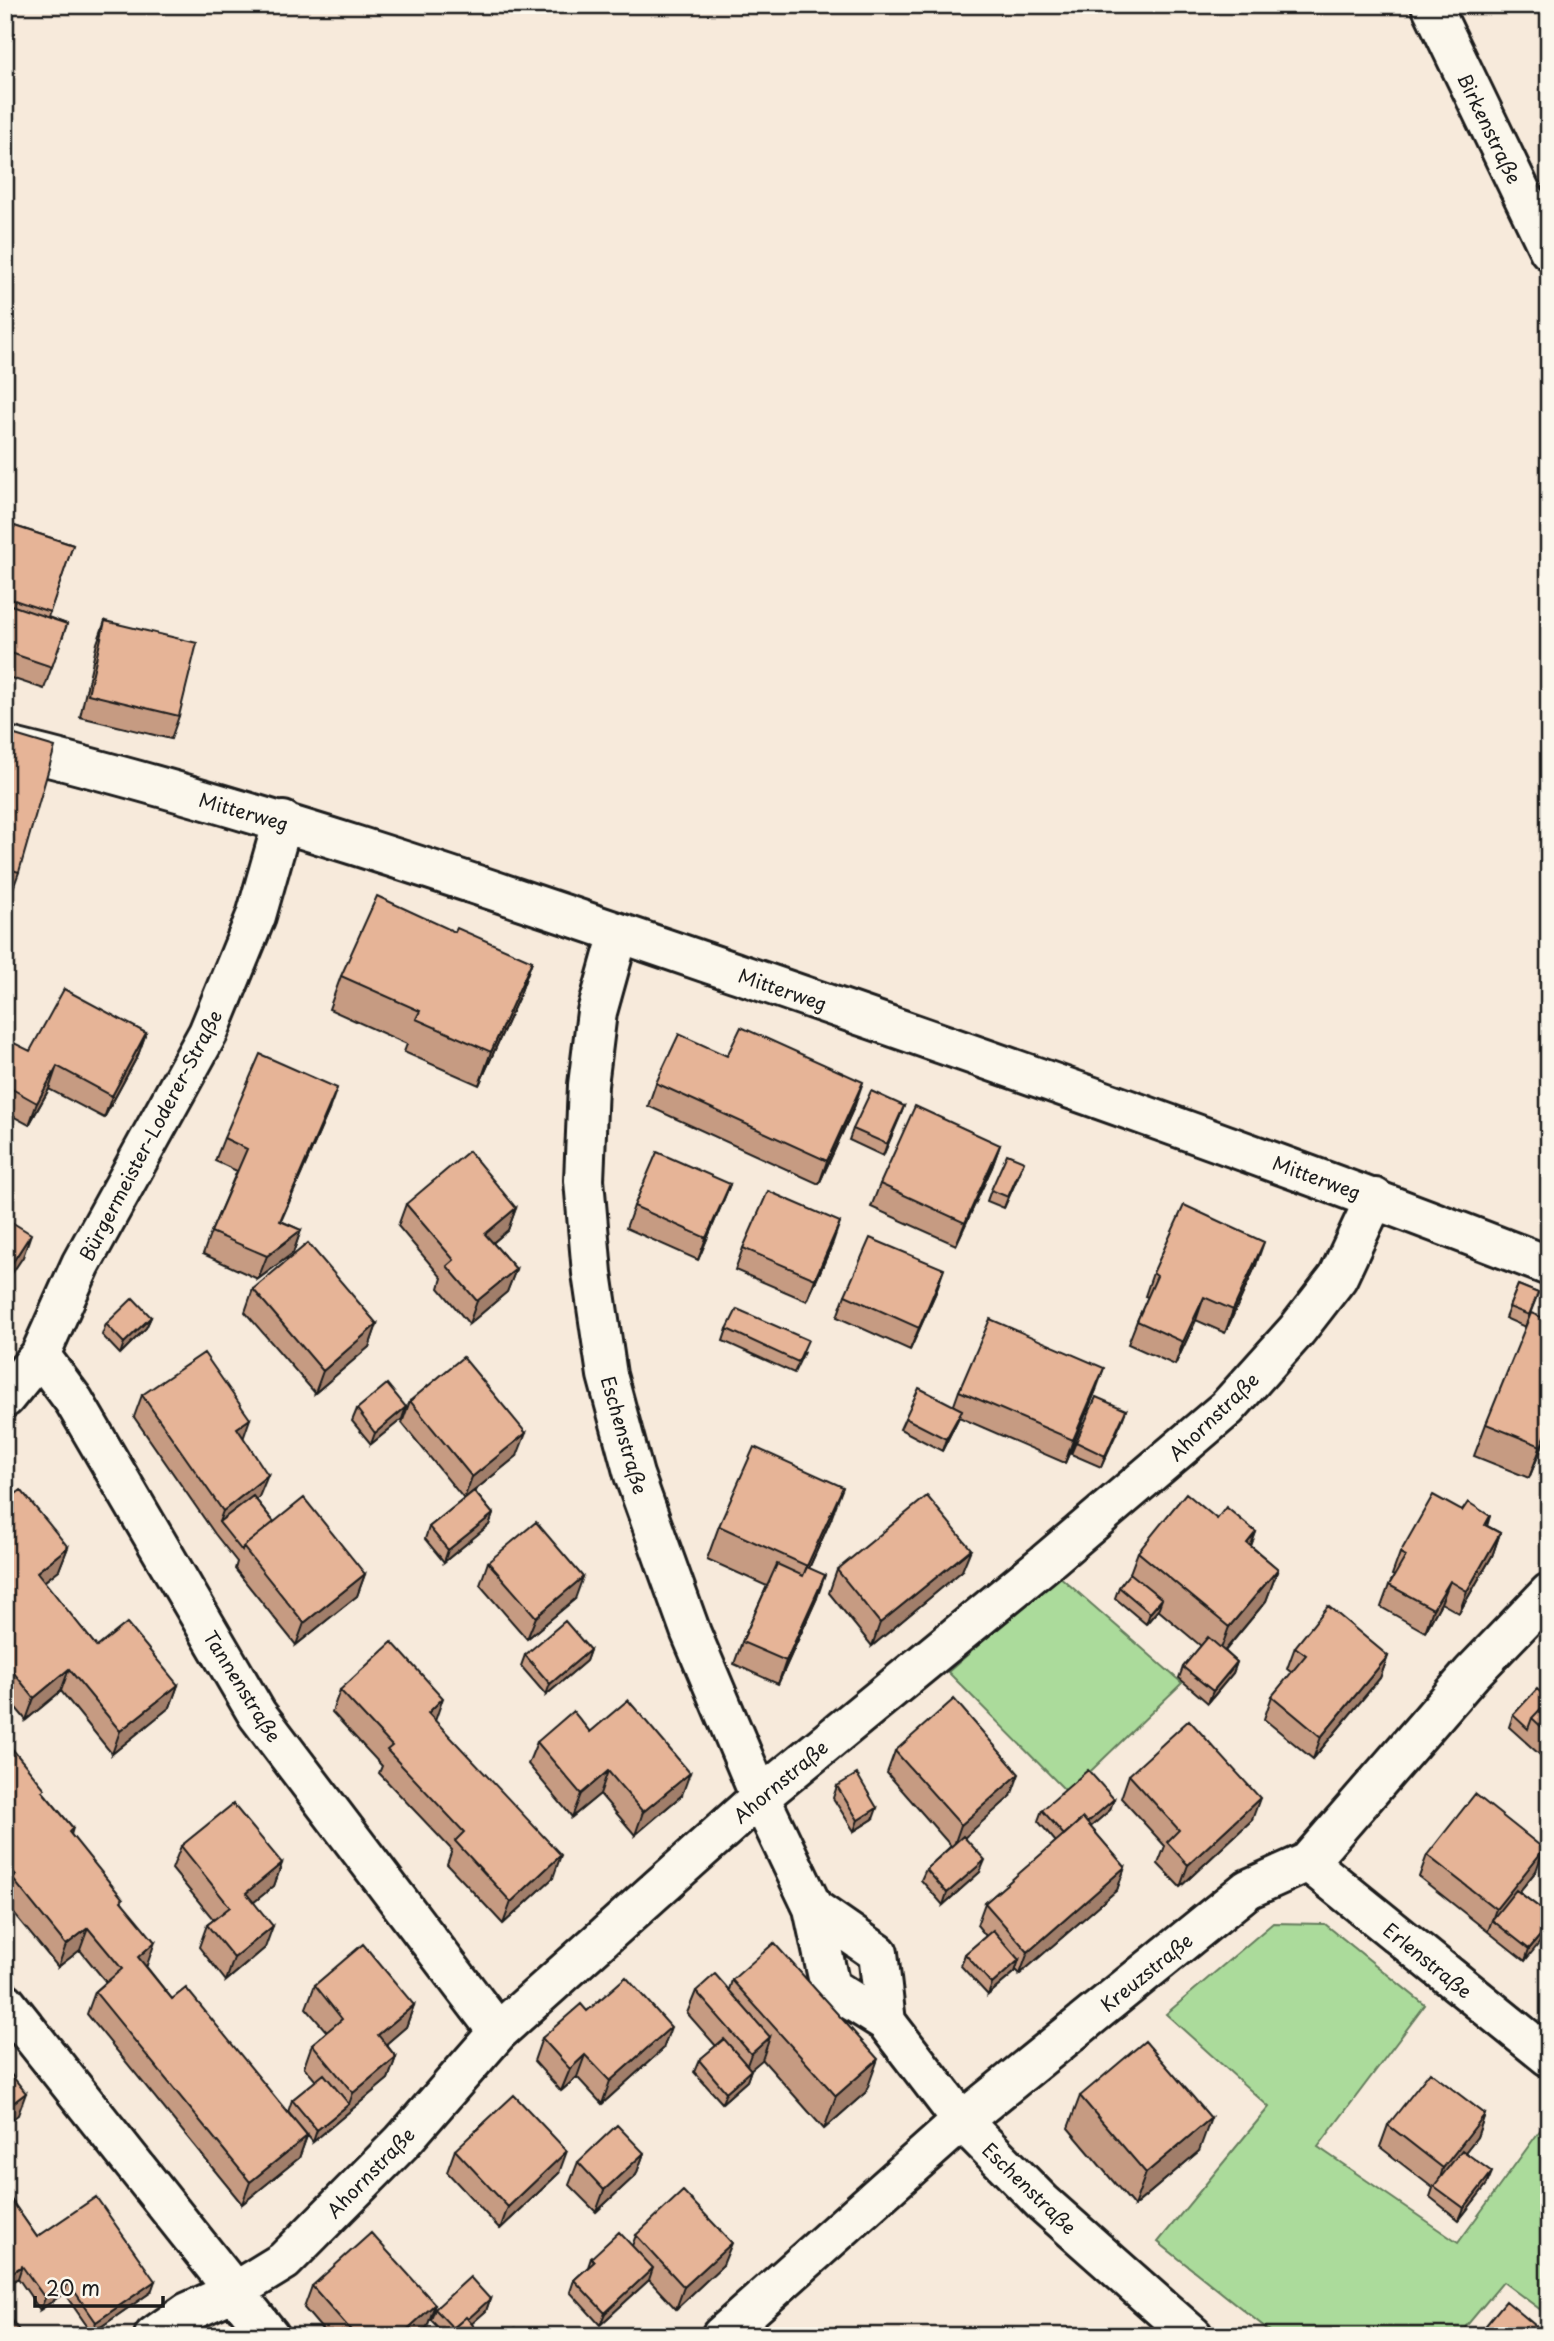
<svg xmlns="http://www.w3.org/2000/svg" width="1554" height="2341" font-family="'Playpen Sans',sans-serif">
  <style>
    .green { fill: #abdb9b; stroke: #647c5c; stroke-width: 2 }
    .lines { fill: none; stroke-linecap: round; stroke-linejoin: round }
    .minor-casing { stroke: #1c1c1c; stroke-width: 44 }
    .minor { stroke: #fbf7ec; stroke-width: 38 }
    .wall { fill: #c69b82; stroke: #1c1c1c; stroke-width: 2 }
    .shaded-wall { fill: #a17e6a; stroke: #1c1c1c; stroke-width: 2 }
    .building { fill: #e6b497; stroke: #1c1c1c; stroke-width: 2 }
    .labels { text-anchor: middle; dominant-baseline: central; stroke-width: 6; stroke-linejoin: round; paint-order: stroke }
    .street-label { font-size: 19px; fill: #1c1c1c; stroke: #fbf7ec }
  </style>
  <rect width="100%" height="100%" fill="#f7eadb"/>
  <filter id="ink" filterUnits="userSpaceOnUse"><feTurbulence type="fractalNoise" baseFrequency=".0143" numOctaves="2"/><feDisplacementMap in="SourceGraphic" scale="14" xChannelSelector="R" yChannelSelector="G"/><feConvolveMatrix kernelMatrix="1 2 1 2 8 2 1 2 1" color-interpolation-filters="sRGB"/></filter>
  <g filter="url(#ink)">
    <path class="green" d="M1058,1575L1182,1683L1068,1793L948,1672Z
      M1273,1923L1325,1924L1425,2005L1318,2147L1458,2243L1549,2118V2316L1503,2282L1458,2336H1276L1158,2242L1269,2107L1166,2014Z"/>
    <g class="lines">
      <defs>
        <path id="minor" d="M1431,5L1549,250
          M5,746C255,807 497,891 740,974C1011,1067 1282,1162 1549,1266
          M619,933L597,1012L588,1085L584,1180L592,1273L607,1375L634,1475L691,1633L760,1797L813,1908L830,1987L886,2022L962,2121L1043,2203L1193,2336
          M40,1355L74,1401L257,1714L498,2032
          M5,1398L40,1355L81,1264L208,1033L256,916L283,821
          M1308,1862L1549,2057
          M813,1908L878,1953L886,2022
          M5,2002L270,2336
          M154,2336L188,2312L235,2291L284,2261L402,2142L498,2032L760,1797L1044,1564L1227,1408L1297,1330L1338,1277L1375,1198
          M721,2336L962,2121L1248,1889L1308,1862L1472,1673L1549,1593"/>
      </defs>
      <use href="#minor" class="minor-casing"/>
      <use href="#minor" class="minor"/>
    </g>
    <path class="wall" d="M5,523L73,545L48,617L67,624L44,689L5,676Z
      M105,621L179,716L171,739L80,717L97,643Z
      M5,732L19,872L7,905L5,904Z
      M455,932L532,961L520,994L479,1085L404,1052L407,1044L329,1009L341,976Z
      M146,1033L138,1055L104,1118L49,1089L29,1125L5,1112V1046L30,1051Z
      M727,1056L855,1105L819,1184L648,1106L656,1083Z
      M904,1106L883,1156L849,1140L853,1129Z
      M329,1110L281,1221L301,1230L293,1253L258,1279L203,1254L211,1232L237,1171L215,1161L224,1138Z
      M1000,1145L992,1167L956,1245L871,1207L880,1184Z
      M1020,1172L1004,1208L987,1201L991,1190Z
      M730,1184L721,1206L698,1260L626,1228L634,1206Z
      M406,1204L516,1208L508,1230L493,1243L516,1269L507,1292L469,1324L439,1288L442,1278L398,1226Z
      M832,1245L807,1301L735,1270L743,1248Z
      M1256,1265L1225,1333L1196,1320L1175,1365L1128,1344L1137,1321L1148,1297L1145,1296L1153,1273Z
      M1518,1285L1538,1293L1525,1327L1505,1318Z
      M253,1289L377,1324L369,1347L315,1393L245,1312Z
      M936,1292L910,1350L837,1317L845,1295Z
      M151,1317L146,1328L120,1354L102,1335L106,1324Z
      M1549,1320V1440L1545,1439L1529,1478L1474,1456L1486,1424Z
      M727,1329L804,1352L794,1373L723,1341Z
      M1096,1390L1065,1463L959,1417L942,1451L900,1429L905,1418L954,1405L959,1391Z
      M142,1395L243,1438L259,1497L256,1500L274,1522L365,1574L357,1596L296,1645L235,1569L237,1562L215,1534L134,1417Z
      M410,1401L517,1456L474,1491L493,1514L489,1525L444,1562L425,1539L429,1527L464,1499L402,1423Z
      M357,1409L402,1419L371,1444L352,1421Z
      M1126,1410L1101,1467L1071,1454L1076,1442Z
      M5,1502L68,1547L59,1570L44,1582L97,1647L178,1685L170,1707L112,1754L61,1691L26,1720L5,1695Z
      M1462,1511L1490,1516L1487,1526L1500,1533L1492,1556L1459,1613L1441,1603L1425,1632L1381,1607L1389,1585L1394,1576L1392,1575L1400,1553Z
      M831,1519L809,1568L817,1598L778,1684L734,1664L742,1642L767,1586L707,1559L719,1526Z
      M1217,1519L1256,1532L1251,1546L1278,1569L1266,1601L1225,1651L1237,1662L1233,1673L1208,1703L1179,1678L1183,1667L1201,1646L1158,1610L1146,1624L1115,1598L1119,1587L1130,1573L1138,1552Z
      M488,1562L575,1599L527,1639L480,1585Z
      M837,1570L962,1571L872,1646L829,1593Z
      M1295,1647L1388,1656L1380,1678L1313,1759L1264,1719L1272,1696L1292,1673L1287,1669Z
      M590,1650L586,1661L546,1695L521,1666L525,1655Z
      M340,1690L435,1721L553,1878L503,1924L447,1864L452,1850L379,1773L382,1766L332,1712Z
      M1549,1700V1763L1509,1727L1513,1715Z
      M590,1732L682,1795L635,1835L600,1794L572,1817L528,1764L537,1742Z
      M5,1740L44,1793L73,1828L71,1835L122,1902L147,1965L146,1966L172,1999L307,2136L299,2158L242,2204L87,2014L95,1992L106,1982L80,1950L58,1967L5,1903Z
      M895,1751L1011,1796L964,1837L980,1872L943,1905L921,1880L926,1869L951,1846L887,1773Z
      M1129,1775L1252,1820L1180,1887L1158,1864L1165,1846L1121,1798Z
      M837,1786L873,1819L854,1831L833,1798Z
      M1042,1810H1110L1090,1827L1125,1867L1117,1890L1020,1974L1016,1970L1015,1972L988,1995L961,1966L965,1954L986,1936L977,1925L985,1903L1056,1842L1038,1821Z
      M181,1846L282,1863L274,1886L254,1902L265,1948L226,1981L199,1947L207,1925L214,1920L172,1869Z
      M1427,1855L1536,1871L1519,1892L1549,1915L1525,1961L1419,1877Z
      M732,1980L866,2092L824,2129L762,2059L751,2069L747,2081L722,2103L694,2072L699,2060L716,2046L687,2013L696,1991L729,1990Z
      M315,1985L414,2005L406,2027L386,2044L396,2057L388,2079L313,2142L288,2112L292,2100L316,2081L304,2067L312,2044L327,2032L306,2008Z
      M587,2011L663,2049L602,2104L577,2077L561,2091L534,2061L542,2038Z
      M1080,2096L1199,2151L1134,2206L1068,2128Z
      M1485,2114L1477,2137L1465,2152L1487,2184L1459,2220L1430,2197L1433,2188L1380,2147L1388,2125Z
      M455,2150L559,2173L500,2229L447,2172Z
      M644,2153L636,2175L596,2212L569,2185L578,2162Z
      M5,2191L37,2237L151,2292L92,2333L64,2293L40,2310L18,2278L5,2286Z
      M636,2235L723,2265L676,2309L649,2280L600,2325L570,2292L574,2280L588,2267L591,2258L632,2246Z
      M312,2286L435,2304L427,2327L417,2336H328L304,2308Z
      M490,2299L486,2311L472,2323L445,2335L431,2320L435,2309Z"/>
    <path class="shaded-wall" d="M532,961L520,994L479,1085L491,1052Z
      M146,1033L138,1055L104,1118L112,1096Z
      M57,1066L49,1089L29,1125L37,1103Z
      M863,1082L855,1105L819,1184L827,1161Z
      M337,1088L329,1110L271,1243L280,1221Z
      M904,1106L900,1117L883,1156L887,1144Z
      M1000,1145L992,1167L956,1245L965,1223Z
      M1024,1161L1020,1172L1004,1208L1008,1197Z
      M730,1184L721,1206L698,1260L706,1238Z
      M516,1208L508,1230L477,1256L485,1234Z
      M840,1222L832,1245L807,1301L815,1279Z
      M301,1230L293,1253L258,1279L267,1256Z
      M31,1234L23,1257L5,1284V1274Z
      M1264,1242L1256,1265L1225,1333L1233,1310Z
      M516,1269L507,1292L469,1324L477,1301Z
      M944,1269L936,1292L910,1350L919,1328Z
      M1204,1297L1196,1320L1175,1365L1183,1342Z
      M151,1317L146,1328L120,1354L124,1343Z
      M377,1324L369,1347L315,1393L323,1371Z
      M1104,1368L1096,1390L1065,1463L1073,1440Z
      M406,1407L402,1419L371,1444L375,1433Z
      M962,1410L957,1421L942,1451L946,1439Z
      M1126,1410L1122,1421L1101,1467L1105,1456Z
      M250,1419L242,1442L237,1428Z
      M1549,1427V1429L1529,1478L1541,1446Z
      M526,1433L517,1456L464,1499L472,1477Z
      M268,1475L259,1497L223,1527L219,1522L223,1511Z
      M843,1487L831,1519L795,1599L807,1566Z
      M493,1514L489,1525L444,1562L448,1550Z
      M1256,1532L1244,1564L1247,1543Z
      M1500,1533L1492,1556L1459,1613L1467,1591Z
      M68,1547L59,1570L28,1594L37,1572Z
      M971,1549L962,1571L872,1646L880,1623Z
      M1278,1569L1266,1601L1217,1660L1229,1627Z
      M365,1574L357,1596L296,1645L304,1623Z
      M825,1575L817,1598L778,1684L786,1661Z
      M583,1577L575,1599L527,1639L536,1617Z
      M1450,1581L1441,1603L1425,1632L1433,1609Z
      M1162,1599L1158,1610L1146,1624L1150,1613Z
      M590,1650L586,1661L546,1695L550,1684Z
      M1388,1656L1380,1678L1313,1759L1321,1737Z
      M1237,1662L1233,1673L1208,1703L1213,1691Z
      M69,1669L61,1691L26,1720L34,1698Z
      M178,1685L170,1707L112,1754L120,1731Z
      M443,1698L435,1721L428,1713Z
      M608,1771L600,1794L572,1817L581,1794Z
      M690,1773L682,1795L635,1835L643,1812Z
      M1019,1774L1011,1796L953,1848L961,1825Z
      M1260,1798L1252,1820L1180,1887L1188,1865Z
      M1114,1799L1110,1810L1063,1851L1068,1839Z
      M877,1808L873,1819L854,1831L858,1820Z
      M1544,1849L1536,1871L1495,1922L1492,1920L1488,1931L1496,1909Z
      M561,1855L553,1878L503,1924L511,1902Z
      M985,1860L980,1872L943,1905L947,1893Z
      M282,1863L274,1886L238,1915L246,1893Z
      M1125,1867L1117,1890L1020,1974L1028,1952Z
      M1549,1925V1931L1525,1961L1529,1949Z
      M273,1926L265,1948L226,1981L234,1958Z
      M88,1928L80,1950L58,1967L66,1945Z
      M155,1942L147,1965L130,1979L138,1957Z
      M1019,1960L1015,1972L988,1995L992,1984Z
      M414,2005L406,2027L370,2058L378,2035Z
      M671,2027L663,2049L602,2104L610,2081Z
      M770,2037L762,2060L743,2076L751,2054Z
      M585,2055L577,2077L561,2091L570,2069Z
      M396,2057L388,2079L313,2142L317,2130L349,2104L353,2093Z
      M878,2059L866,2092L824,2129L836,2096Z
      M751,2070L747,2081L722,2103L726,2092Z
      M26,2093L18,2115L5,2125V2109Z
      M1485,2114L1477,2137L1437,2188L1443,2168Z
      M1211,2118L1199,2151L1134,2206L1146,2173Z
      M307,2136L299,2158L242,2204L250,2182Z
      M567,2151L559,2173L500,2229L508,2207Z
      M644,2153L636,2175L596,2212L604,2190Z
      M1492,2172L1487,2184L1459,2220L1464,2208Z
      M732,2243L723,2265L676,2309L684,2287Z
      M22,2266L18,2278L5,2286V2277Z
      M653,2268L649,2280L600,2325L605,2313Z
      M155,2281L151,2292L92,2333L96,2322Z
      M68,2282L64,2293L40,2310L45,2298Z
      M490,2299L486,2311L458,2336L455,2330Z
      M435,2304L427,2327L417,2336H400Z"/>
    <path class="building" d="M5,523L73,545L50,612L5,597Z
      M11,605L67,624L52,667L5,651V622Z
      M105,621L197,643L179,716L88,694Z
      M5,732L55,747L19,872L5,868Z
      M377,896L455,932L457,928L532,961L491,1052L416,1019L420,1011L341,976Z
      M64,989L146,1033L112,1096L57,1066L37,1103L5,1085V1046L8,1040L30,1051Z
      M741,1027L863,1082L827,1161L656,1083L679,1034L727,1056Z
      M260,1054L337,1088L280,1221L301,1230L267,1256L211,1232L247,1149L224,1138Z
      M871,1091L904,1106L887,1144L853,1129Z
      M915,1106L1000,1145L965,1223L880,1184Z
      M469,1151L516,1208L485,1234L516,1269L477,1301L447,1266L454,1260L406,1204Z
      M657,1152L730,1184L706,1238L634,1206Z
      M1007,1154L1024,1161L1008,1197L991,1190Z
      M768,1191L840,1222L815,1279L743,1248Z
      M1184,1205L1264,1242L1233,1310L1204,1297L1183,1342L1137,1321L1157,1276L1153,1273Z
      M5,1218L31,1234L5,1274Z
      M870,1238L944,1269L919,1328L845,1295Z
      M308,1243L377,1324L323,1371L253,1289Z
      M1518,1285L1538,1293L1529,1315L1509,1307Z
      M133,1298L151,1317L124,1343L106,1324Z
      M737,1309L808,1340L798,1362L727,1329Z
      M1531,1313L1549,1320V1427L1541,1446L1486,1424Z
      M990,1319L1104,1368L1073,1440L959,1391Z
      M204,1353L250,1419L237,1428L268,1475L223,1511L142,1395Z
      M463,1357L526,1433L472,1477L410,1401Z
      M387,1384L406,1407L375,1433L357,1409Z
      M919,1388L962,1410L946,1439L905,1418Z
      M1096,1397L1126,1410L1105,1456L1076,1442Z
      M754,1447L843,1487L807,1566L719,1526Z
      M21,1490L68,1547L37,1572L97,1647L127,1623L178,1685L120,1731L69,1669L34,1698L5,1662V1502Z
      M474,1491L493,1514L448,1550L429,1527Z
      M1186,1493L1217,1519L1226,1507L1256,1532L1247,1543L1278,1569L1229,1627L1138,1552Z
      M1433,1495L1462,1511L1468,1502L1490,1516L1485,1525L1500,1533L1467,1591L1450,1581L1433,1609L1389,1585L1406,1556L1400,1553Z
      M253,1496L274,1522L243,1547L242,1551L219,1522Z
      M927,1496L971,1549L880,1623L837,1570Z
      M304,1498L365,1574L304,1623L243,1547Z
      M536,1522L583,1577L536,1617L488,1562Z
      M777,1564L803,1576L807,1567L825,1575L786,1661L742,1642Z
      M1130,1573L1162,1599L1150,1613L1119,1587Z
      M1328,1606L1388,1656L1321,1737L1272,1696L1306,1655L1295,1647Z
      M565,1621L590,1650L550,1684L525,1655Z
      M1208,1637L1237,1662L1213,1691L1183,1667Z
      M392,1642L443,1698L428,1713L561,1855L511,1902L455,1841L464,1832L387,1750L392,1746L340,1690Z
      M1537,1689L1549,1700L1532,1718L1528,1729L1513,1715Z
      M954,1699L1019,1774L961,1825L895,1751Z
      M628,1700L690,1773L643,1812L608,1771L581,1794L537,1742L573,1711L590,1732Z
      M1549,1700V1734L1532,1718Z
      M1189,1720L1260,1798L1188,1865L1167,1842L1179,1830L1129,1775Z
      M5,1740L45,1789L42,1791L73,1828L69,1832L123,1899L121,1901L155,1942L138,1957L172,1999L186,1988L307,2136L250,2182L95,1992L122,1969L88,1928L66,1945L12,1878L16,1875L5,1862Z
      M1088,1770L1114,1799L1087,1823L1083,1818L1064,1835L1042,1810Z
      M857,1774L877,1808L858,1820L837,1786Z
      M1475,1794L1544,1849L1496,1909L1427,1855Z
      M233,1804L282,1863L246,1893L273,1926L234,1958L207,1925L230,1907L181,1846Z
      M1083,1818L1125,1867L1028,1952L985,1903Z
      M963,1836L985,1860L947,1893L926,1869Z
      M1516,1890L1549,1915V1925L1529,1949L1492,1920Z
      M993,1930L1019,1960L992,1984L965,1954Z
      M774,1943L878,2059L836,2096L732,1980Z
      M363,1944L414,2005L378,2035L396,2057L353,2093L312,2044L342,2019L315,1985Z
      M715,1974L770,2037L751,2054L696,1991Z
      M626,1977L671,2027L610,2081L585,2055L570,2069L542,2038L581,2004L587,2011Z
      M724,2039L751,2070L726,2092L699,2060Z
      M1145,2041L1211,2118L1146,2173L1080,2096Z
      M5,2067L26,2093L5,2109Z
      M1430,2072L1485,2114L1443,2168L1388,2125Z
      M324,2074L349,2104L317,2130L292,2100Z
      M514,2095L567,2151L508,2207L455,2150Z
      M617,2125L644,2153L604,2190L578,2162Z
      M1462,2150L1492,2172L1464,2208L1434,2186Z
      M5,2191L37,2237L96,2197L155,2281L96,2322L68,2282L45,2298L22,2266L5,2277Z
      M683,2191L732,2243L684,2287L636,2235Z
      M619,2232L653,2268L605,2313L574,2280L594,2262L591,2258Z
      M371,2233L435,2304L400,2336H356L312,2286Z
      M470,2277L490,2299L468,2319L466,2317L453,2328L435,2309Z
      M1506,2301L1548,2336H1477Z
      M5,2311L23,2336H5Z
      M466,2317L482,2336H445Z
      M515,2328L522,2336H506Z"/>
  </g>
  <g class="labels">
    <g class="street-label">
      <text transform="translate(1490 128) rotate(64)">Birkenstraße</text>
      <text transform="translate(244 811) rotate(16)">Mitterweg</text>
      <text transform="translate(783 989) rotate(19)">Mitterweg</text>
      <text transform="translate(150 1135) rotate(-62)">Bürgermeister-Loderer-Straße</text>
      <text transform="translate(1317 1177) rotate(20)">Mitterweg</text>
      <text transform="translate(1213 1416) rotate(-44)">Ahornstraße</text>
      <text transform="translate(625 1435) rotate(74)">Eschenstraße</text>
      <text transform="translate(243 1686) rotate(58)">Tannenstraße</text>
      <text transform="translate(780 1781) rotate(-40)">Ahornstraße</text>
      <text transform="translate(1428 1960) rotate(39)">Erlenstraße</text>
      <text transform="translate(1146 1972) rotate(-39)">Kreuzstraße</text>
      <text transform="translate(370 2172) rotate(-46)">Ahornstraße</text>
      <text transform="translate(1030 2188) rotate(44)">Eschenstraße</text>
    </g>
  </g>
  <rect width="1554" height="2341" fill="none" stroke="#fbf7ec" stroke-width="28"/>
  <rect x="14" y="14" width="1526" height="2313" fill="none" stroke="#1c1c1c" stroke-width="2.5" filter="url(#ink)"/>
  <path d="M35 2296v10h128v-10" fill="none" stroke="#1c1c1c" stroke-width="3.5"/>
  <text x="46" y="2296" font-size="21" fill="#1c1c1c" stroke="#fbf7ec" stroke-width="5" paint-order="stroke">20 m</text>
</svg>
